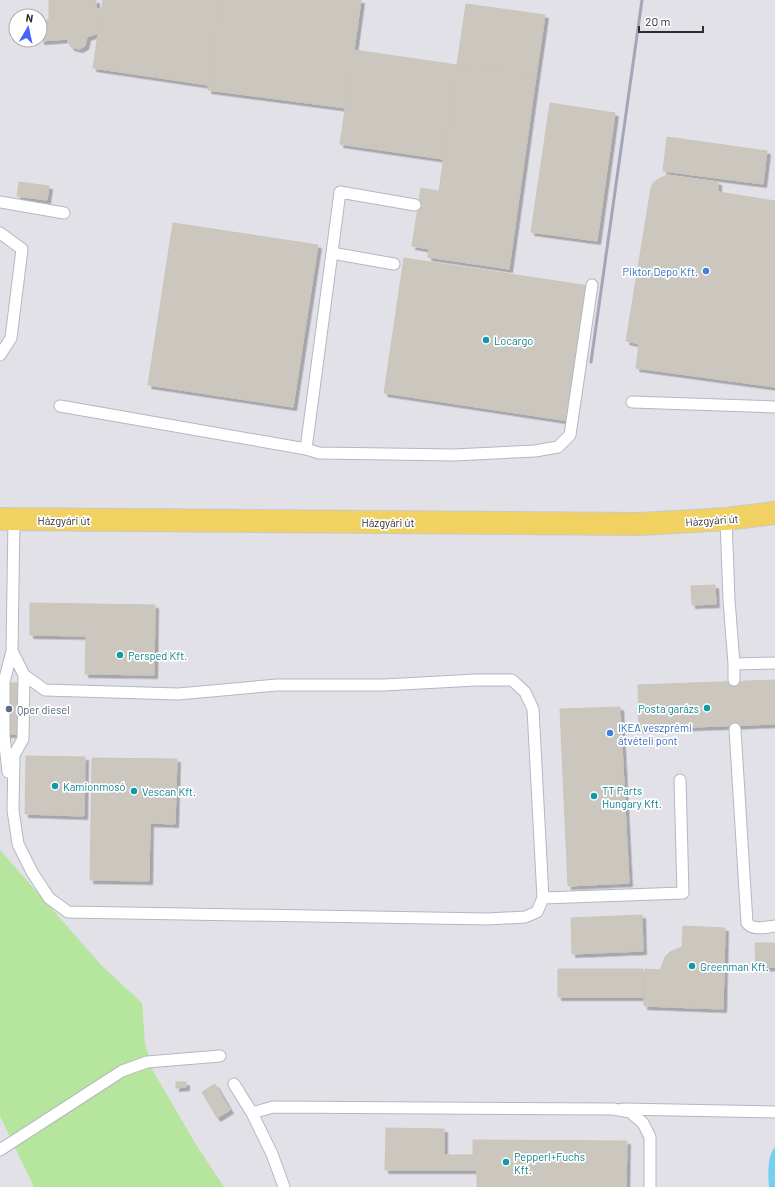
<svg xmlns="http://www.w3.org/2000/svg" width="775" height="1187" font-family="Barlow,sans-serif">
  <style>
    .industrial { fill: #e3e1e8; fill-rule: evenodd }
    .green { fill: #b6e59e }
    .water { fill: #75cff0 }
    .building { fill: #cbc7bf; stroke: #cbc5ba; filter: url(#shadow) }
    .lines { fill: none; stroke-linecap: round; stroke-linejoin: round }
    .service-casing { stroke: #b4b7c1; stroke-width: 13 }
    .primary-casing { stroke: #c9c9c9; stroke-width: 24 }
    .service { stroke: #fff; stroke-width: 11 }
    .primary { stroke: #f2d163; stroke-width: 22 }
    .rail { stroke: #a3a6b8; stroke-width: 3 }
    .shop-dot { fill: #3f7fe0; stroke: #fff; stroke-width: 1.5 }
    .culture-dot { fill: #0f9aa8; stroke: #fff; stroke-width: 1.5 }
    .service-dot { fill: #5c6f8a; stroke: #fff; stroke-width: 1.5 }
    .labels { text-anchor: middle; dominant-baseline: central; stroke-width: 3.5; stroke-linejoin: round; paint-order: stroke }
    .shop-label { font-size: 11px; fill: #366cbe; stroke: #fff; text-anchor: end }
    .culture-label { font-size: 11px; fill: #0d838f; stroke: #fff; text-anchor: start }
    .street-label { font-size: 11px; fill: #2e2e2e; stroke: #fff }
    .service-label { font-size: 11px; fill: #4e5e75; stroke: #fff; text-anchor: start }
  </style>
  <defs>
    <filter id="shadow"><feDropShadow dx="3.5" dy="3.5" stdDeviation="0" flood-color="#0004"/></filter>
  </defs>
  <rect width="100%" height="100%" fill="#efe9e1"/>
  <path class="industrial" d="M0,0H775V1187H0ZM16,16H40V40H16Z"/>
  <path class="green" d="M0,850L102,966L142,1003L145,1043L152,1069L195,1143L224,1187H34L0,1116Z"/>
  <path class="water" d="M775,1147V1187H769C768,1176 767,1155 775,1147Z"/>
  <path class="building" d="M49,0H96V8L101,10L98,33L87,37L86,42L85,46L79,49L71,47L68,42V39L41,41V21L49,20Z
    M103,0H220L208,85L93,68Z
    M220,0H361L346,108L208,90Z
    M466,4L545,15L536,76L457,65Z
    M354,50L457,65L443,159L340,144Z
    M457,65L536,76L509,269L428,257L429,249L412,246L421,188L439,191Z
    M550,103L615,113L597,241L531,232Z
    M667,137L767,151L763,184L663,171Z
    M667,175L718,182V192L775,201V387L636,368L639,344L626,341L651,188L653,183L657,180Z
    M19,182L49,186L47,200L17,196Z
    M173,223L318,245L293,407L148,385Z
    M404,258L589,286L569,421L384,393Z
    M715,585L716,604L692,605L691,586Z
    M30,603L155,605L154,675L85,674L86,636L30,635Z
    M775,680V724L639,729L638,685Z
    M0,683H19V734H0Z
    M620,707L629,883L568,886L560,709Z
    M26,756L85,757L84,816L25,814Z
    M92,758L177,759L175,824L150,823L149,881L90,880Z
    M642,915L643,951L572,954L571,918Z
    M683,926L725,928L723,1009L644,1006L645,969L660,970L665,957L670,952L682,947Z
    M755,943H775V967L756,968Z
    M558,969H643V997H558Z
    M176,1082H186V1087L176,1088Z
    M215,1084L230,1110L217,1118L202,1092Z
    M386,1128L444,1129V1155H473V1140L627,1141L626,1187H477V1170H385Z"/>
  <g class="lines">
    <defs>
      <path id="service" d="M0,202L64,213
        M0,233L22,249L11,338L0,355
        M332,253L394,264
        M632,402L775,407
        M60,406L306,449L319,453L454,455L535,451L558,447L570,435L592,285
        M306,449L340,192L415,205
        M14,519L12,651L24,675L45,690L178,694L277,685H384L476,680H512L525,692L533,709L543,898L537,912L525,917L488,919L68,912L49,898L32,872L18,844L13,810L14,755L23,739L24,675
        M726,519L729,600L734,664L775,663
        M734,680V664
        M735,729L747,923C753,931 766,927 775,926
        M8,772L4,736V682L12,651
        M543,898L683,893L680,780
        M234,1084L252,1113L272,1154L284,1187
        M623,1109L775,1112
        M252,1113L273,1107L613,1109L630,1112L643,1123L650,1137V1187
        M0,1150L122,1071L147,1062L220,1056"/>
      <path id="primary" d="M0,519L640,524L726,519L775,513"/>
    </defs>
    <use href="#service" class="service-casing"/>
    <use href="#primary" class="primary-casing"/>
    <use href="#service" class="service"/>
    <use href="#primary" class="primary"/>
    <path class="rail" d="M591,362L642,0"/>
  </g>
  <g class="shop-dot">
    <circle cx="706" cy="271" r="4"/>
    <circle cx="610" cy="733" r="4"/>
  </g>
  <g class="culture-dot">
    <circle cx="486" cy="340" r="4"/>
    <circle cx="120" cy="655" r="4"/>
    <circle cx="707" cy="708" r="4"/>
    <circle cx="55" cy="786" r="4"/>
    <circle cx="134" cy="791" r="4"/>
    <circle cx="594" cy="796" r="4"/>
    <circle cx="692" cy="966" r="4"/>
    <circle cx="506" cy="1162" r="4"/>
  </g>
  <circle class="service-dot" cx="9" cy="709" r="4"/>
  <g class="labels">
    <g class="shop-label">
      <text x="698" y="271">Piktor Depo Kft.</text>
      <text x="618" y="727" text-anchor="start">IKEA veszprémi<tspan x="618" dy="13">átvételi pont</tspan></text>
    </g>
    <g class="culture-label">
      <text x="494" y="340">Locargo</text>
      <text x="128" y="655">Persped Kft.</text>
      <text x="699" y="708" text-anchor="end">Posta garázs</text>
      <text x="63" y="786">Kamionmosó</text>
      <text x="602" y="790">TT Parts<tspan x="602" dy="13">Hungary Kft.</tspan></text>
      <text x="142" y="791">Vescan Kft.</text>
      <text x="700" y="966">Greenman Kft.</text>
      <text x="514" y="1156">Pepperl+Fuchs<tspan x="514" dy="13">Kft.</tspan></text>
    </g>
    <g class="street-label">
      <text x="64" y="520">Házgyári út</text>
      <text transform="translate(712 520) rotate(-4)">Házgyári út</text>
      <text x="388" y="522">Házgyári út</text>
    </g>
    <g class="service-label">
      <text x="17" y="709">Qper diesel</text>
    </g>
  </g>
  <g transform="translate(28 28) rotate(9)"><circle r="19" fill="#ffffff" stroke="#ababab"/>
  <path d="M0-3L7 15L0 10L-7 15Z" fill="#4264fb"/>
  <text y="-6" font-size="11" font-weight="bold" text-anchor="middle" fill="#2e2e2e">N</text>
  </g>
  <path d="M639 26v6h64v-6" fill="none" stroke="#2e2e2e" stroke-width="2"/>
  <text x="645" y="26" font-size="12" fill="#2e2e2e" stroke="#ffffff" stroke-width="3" paint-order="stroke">20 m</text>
</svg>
